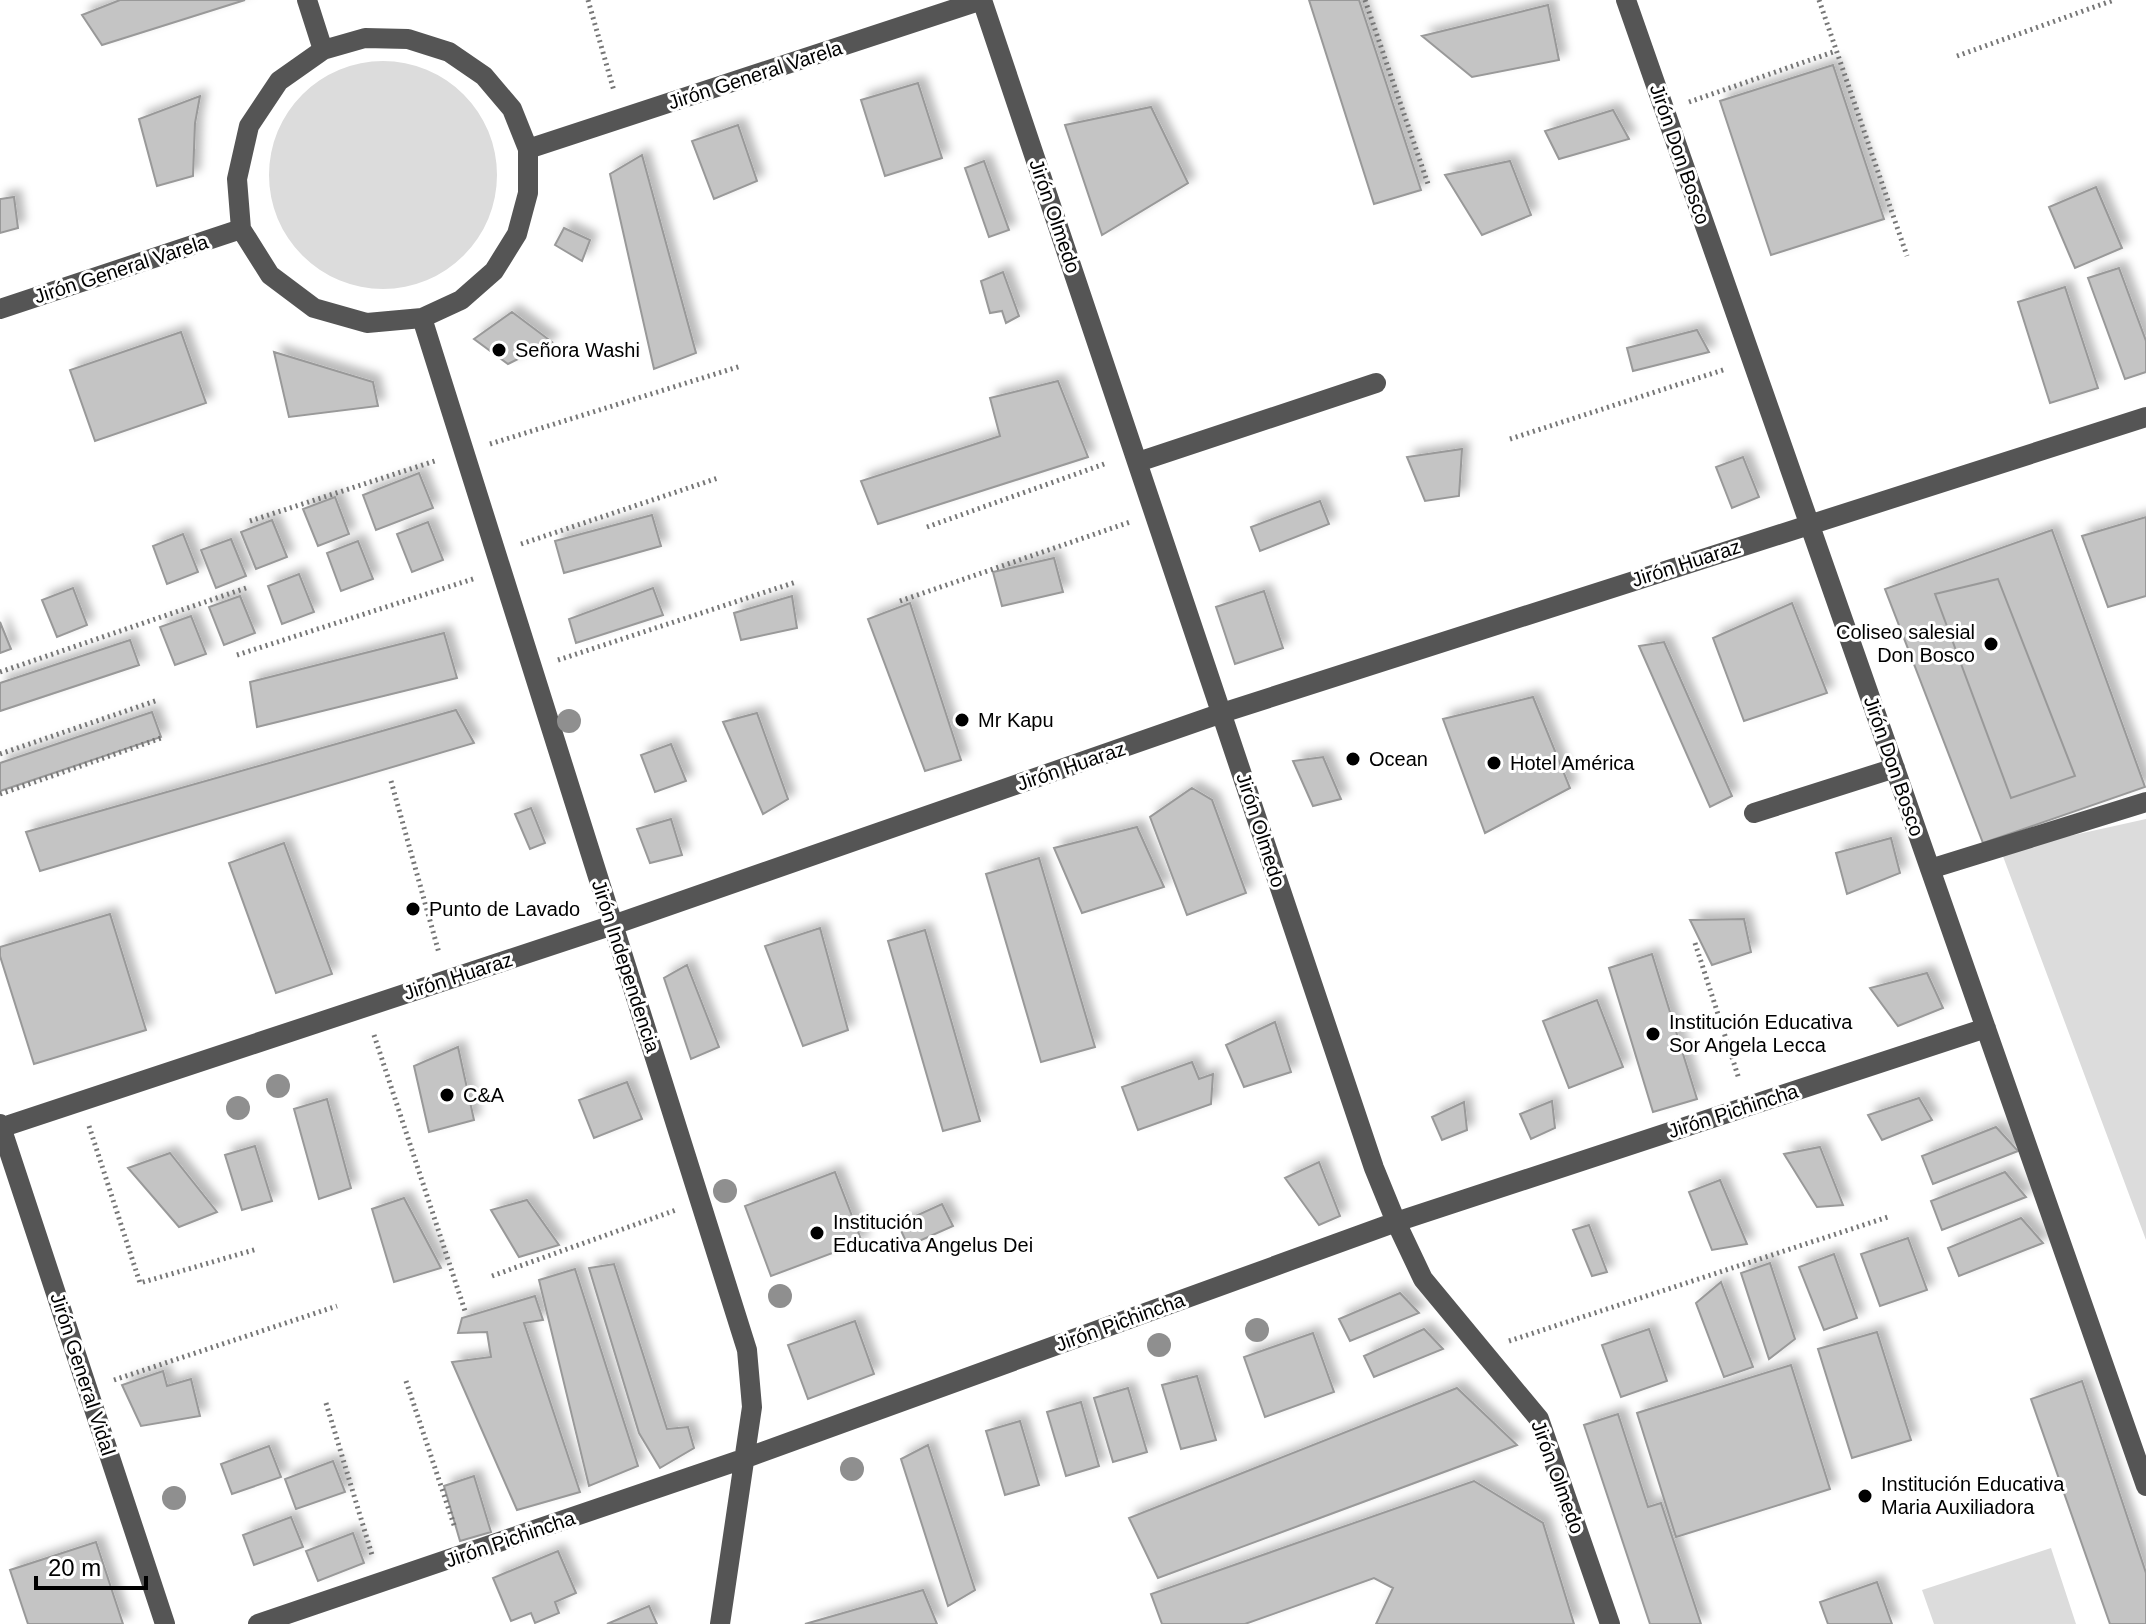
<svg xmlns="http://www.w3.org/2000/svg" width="2146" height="1624" font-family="Arial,sans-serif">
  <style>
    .green { fill: #dcdcdc }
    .building { fill: #c4c4c4; stroke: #999; stroke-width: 2; filter: url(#shadow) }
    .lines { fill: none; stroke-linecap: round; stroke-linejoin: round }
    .path { stroke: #777; stroke-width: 5; stroke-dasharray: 2 4; stroke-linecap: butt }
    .minor { stroke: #555; stroke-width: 20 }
    .tree { fill: #8f8f8f }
    .poi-dot { fill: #000; stroke: #fff; stroke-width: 3 }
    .labels { text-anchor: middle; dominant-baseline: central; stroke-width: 6; stroke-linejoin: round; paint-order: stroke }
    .street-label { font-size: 20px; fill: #000; stroke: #fff }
    .poi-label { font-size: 20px; fill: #000; stroke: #fff; text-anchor: start }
  </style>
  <defs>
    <filter id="shadow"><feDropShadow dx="7" dy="-7" stdDeviation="4" flood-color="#0004"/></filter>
  </defs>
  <rect width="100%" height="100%" fill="#fff"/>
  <path class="green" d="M269 175a114 114 0 1 1 228 0a114 114 0 1 1-228 0Z
    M2146,819V1240L2001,851Z
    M2051,1548L2076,1624H1934L1922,1590Z"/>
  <path class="building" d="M120,0H245L102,45L82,15Z
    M1309,0H1359L1421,190L1374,204Z
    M1548,5L1559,60L1472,77L1422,36Z
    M1833,65L1884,219L1771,255L1720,101Z
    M918,83L942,158L885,176L861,100Z
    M200,96L195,123L193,176L157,186L139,119Z
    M1151,107L1188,183L1102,235L1065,125Z
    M1613,110L1629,139L1559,159L1545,131Z
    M738,125L757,181L714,199L692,141Z
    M642,155L696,353L654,369L610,174Z
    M984,161L1009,230L989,237L965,168Z
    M1510,161L1531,215L1482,235L1445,175Z
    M2096,187L2122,248L2075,268L2049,207Z
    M14,197L18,228L0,233V199Z
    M564,228L590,240L582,261L555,245Z
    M2119,268L2146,341V372L2125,379L2088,278Z
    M1003,272L1019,316L1006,323L1002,311L990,313L981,281Z
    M2065,287L2098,388L2050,403L2018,302Z
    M512,312L552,342L508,364L474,339Z
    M1697,330L1709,352L1633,371L1627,348Z
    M181,332L206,403L95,441L70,370Z
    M274,352L373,382L378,406L289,417Z
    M1058,381L1088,457L878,524L861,481L1000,436L990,398Z
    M1462,449L1459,496L1425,501L1407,457Z
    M1743,457L1759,497L1732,508L1716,467Z
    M419,473L433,508L376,530L363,495Z
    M335,497L349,534L318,546L303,509Z
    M1320,501L1329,524L1260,551L1251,527Z
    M652,515L661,546L564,573L555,541Z
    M2146,517V596L2108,607L2082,536Z
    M272,520L287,557L256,569L241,532Z
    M428,522L443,560L412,572L397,534Z
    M2052,530L2145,787L1983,843L1885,589Z
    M183,534L198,572L167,584L153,546Z
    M231,539L246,576L216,588L201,550Z
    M358,541L373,579L341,591L327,553Z
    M1054,558L1063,592L1002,606L993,572Z
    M299,574L314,612L282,624L268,586Z
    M1998,579L2075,776L2011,798L1935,594Z
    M73,588L87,625L57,637L42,600Z
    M653,588L663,615L576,643L569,619Z
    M1264,591L1283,648L1235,664L1216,607Z
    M240,596L255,633L224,645L209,607Z
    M792,596L797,628L741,640L734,613Z
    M910,603L961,760L925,771L868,619Z
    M1792,603L1827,693L1744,721L1713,638Z
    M191,616L206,654L175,665L160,627Z
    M0,622L11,649L0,653Z
    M444,633L457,678L257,727L250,682Z
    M130,640L139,665L0,711V683Z
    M1664,642L1732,796L1710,807L1639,646Z
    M1533,697L1570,788L1485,833L1443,719Z
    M456,710L474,743L40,871L26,832Z
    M152,712L161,737L0,791V763Z
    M757,713L788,799L763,814L723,722Z
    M671,744L686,781L655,792L641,755Z
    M1323,757L1341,799L1313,806L1293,761Z
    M1192,788L1212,800L1246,893L1187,915L1150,817Z
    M531,808L545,843L530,849L515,814Z
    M671,819L682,855L650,863L637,829Z
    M1137,827L1164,887L1082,913L1054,848Z
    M1891,838L1900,873L1847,894L1836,853Z
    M284,843L332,974L276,993L229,863Z
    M1039,858L1095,1047L1041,1062L986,874Z
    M110,914L146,1030L34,1064L0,956V947Z
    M1744,919L1751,952L1712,965L1690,920Z
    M820,928L848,1030L803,1046L765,946Z
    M925,930L980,1121L943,1131L888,941Z
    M1652,954L1697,1099L1653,1112L1609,968Z
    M687,965L719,1047L691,1059L664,978Z
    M1927,973L1943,1008L1898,1026L1870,988Z
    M1597,1000L1623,1067L1569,1088L1543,1021Z
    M1275,1022L1291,1072L1244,1087L1226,1045Z
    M458,1047L474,1120L429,1132L414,1066Z
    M1192,1062L1199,1079L1213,1074L1211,1104L1138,1130L1122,1087Z
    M627,1082L642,1119L594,1138L579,1100Z
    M1919,1098L1932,1120L1882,1140L1868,1115Z
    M327,1099L351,1188L319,1199L294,1109Z
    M1552,1101L1555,1128L1531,1139L1520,1114Z
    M1464,1102L1467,1130L1442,1140L1432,1117Z
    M1996,1127L2018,1151L1933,1184L1922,1156Z
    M255,1146L272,1201L242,1210L225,1155Z
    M1820,1147L1843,1205L1817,1207L1784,1154Z
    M170,1153L217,1212L179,1227L128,1168Z
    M1319,1162L1340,1216L1319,1225L1285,1178Z
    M835,1172L862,1242L771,1276L745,1206Z
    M2005,1172L2026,1197L1942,1230L1931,1201Z
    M1720,1180L1747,1244L1712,1250L1689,1192Z
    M404,1198L441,1268L394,1282L372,1209Z
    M527,1200L559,1245L519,1257L491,1210Z
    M942,1204L953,1226L908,1246L898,1224Z
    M2021,1218L2043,1243L1959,1276L1948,1248Z
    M1589,1225L1607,1272L1592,1276L1573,1230Z
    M1908,1238L1927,1290L1880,1306L1861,1254Z
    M1834,1254L1857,1318L1824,1330L1799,1267Z
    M1770,1263L1795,1339L1769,1359L1741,1273Z
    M614,1264L667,1429L688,1427L694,1448L660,1468L639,1433L589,1268Z
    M575,1269L638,1466L589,1486L539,1280Z
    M1721,1282L1753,1367L1724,1377L1696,1303Z
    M1400,1293L1419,1313L1350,1341L1339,1319Z
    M535,1296L543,1320L524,1323L580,1492L517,1510L452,1362L491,1357L487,1332L458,1333L462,1318Z
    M855,1321L874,1374L808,1399L788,1345Z
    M1424,1329L1443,1349L1374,1377L1364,1356Z
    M1649,1329L1667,1381L1621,1397L1602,1345Z
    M1877,1332L1911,1440L1852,1458L1818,1349Z
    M1313,1333L1334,1392L1265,1417L1244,1357Z
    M1791,1365L1830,1489L1676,1537L1637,1413Z
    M163,1371L167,1386L191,1379L200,1416L141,1426L122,1385Z
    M1197,1376L1216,1440L1181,1449L1162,1385Z
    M2082,1381L2146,1573V1624H2110L2031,1399Z
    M1128,1388L1147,1452L1113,1462L1094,1398Z
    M1457,1388L1517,1445L1158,1578L1129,1518Z
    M1081,1402L1099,1466L1066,1476L1047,1412Z
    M1618,1414L1648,1507L1661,1503L1701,1624H1650L1584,1425Z
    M1020,1421L1039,1485L1005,1495L986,1431Z
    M928,1445L975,1590L948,1606L901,1459Z
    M269,1446L281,1477L232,1494L221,1464Z
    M333,1461L345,1492L296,1509L285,1479Z
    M474,1476L491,1532L460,1541L444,1486Z
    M1474,1481L1543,1523L1574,1624H1376L1393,1588L1374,1578L1245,1624H1162L1151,1594Z
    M291,1517L303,1547L254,1565L243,1535Z
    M353,1533L364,1563L318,1581L306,1551Z
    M96,1542L123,1624H28L10,1570Z
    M558,1551L576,1593L555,1602L559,1613L535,1623L531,1613L511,1621L493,1578Z
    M1877,1582L1892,1624H1828L1820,1602Z
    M923,1590L937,1624H805Z
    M649,1606L657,1624H607Z"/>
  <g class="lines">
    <path class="path" d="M588,0L614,91
      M1365,0L1428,184
      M1819,0L1907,256
      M1957,56L2114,0
      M1689,102L1836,51
      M1510,439L1726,369
      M490,444L741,366
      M250,521L438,460
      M927,527L1107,463
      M521,544L718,478
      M900,601L1130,522
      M237,655L476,578
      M558,660L796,582
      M0,672L246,588
      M0,754L158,700
      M391,781L439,953
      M0,794L164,737
      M1695,943L1739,1079
      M374,1035L465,1311
      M89,1126L140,1283L257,1249
      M492,1276L676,1210
      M1509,1341L1888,1217
      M114,1380L337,1306
      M406,1381L455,1528
      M326,1403L372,1555"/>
    <path class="minor" d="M307,0L323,50
      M982,0L1374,1168L1396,1222L1423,1279L1539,1419L1610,1624
      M1626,0L2146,1486
      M365,38L408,39L449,52L484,76L512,109L528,149V193L517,234L494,271L461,300L422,318L367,323L314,308L270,275L241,229L237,179L249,126L279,81L323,50Z
      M528,149L982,0
      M0,309L241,229
      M422,318L747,1350L752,1407L720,1624
      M1138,462L1376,383
      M1754,813L1895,768
      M1930,869L2146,802
      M0,1124L165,1624
      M0,1128L613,925L1222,713L2146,417
      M258,1624L746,1458L1396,1222L1986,1028"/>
  </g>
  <g class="tree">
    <circle cx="569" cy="721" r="12"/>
    <circle cx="278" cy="1086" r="12"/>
    <circle cx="238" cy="1108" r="12"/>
    <circle cx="725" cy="1191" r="12"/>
    <circle cx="780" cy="1296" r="12"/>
    <circle cx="1257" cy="1330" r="12"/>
    <circle cx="1159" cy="1345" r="12"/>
    <circle cx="852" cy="1469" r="12"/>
    <circle cx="174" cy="1498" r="12"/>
  </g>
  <g class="poi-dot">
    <circle cx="499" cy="350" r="8"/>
    <circle cx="1991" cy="644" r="8"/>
    <circle cx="962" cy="720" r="8"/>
    <circle cx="1353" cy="759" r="8"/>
    <circle cx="1494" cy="763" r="8"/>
    <circle cx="413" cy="909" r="8"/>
    <circle cx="1653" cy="1034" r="8"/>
    <circle cx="447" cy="1095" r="8"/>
    <circle cx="817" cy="1233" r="8"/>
    <circle cx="1865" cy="1496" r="8"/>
  </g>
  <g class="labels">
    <g class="street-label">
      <text transform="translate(755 75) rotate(-18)">Jirón General Varela</text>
      <text transform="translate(1680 154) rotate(71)">Jirón Don Bosco</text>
      <text transform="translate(1055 216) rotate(71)">Jirón Olmedo</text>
      <text transform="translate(121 269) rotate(-18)">Jirón General Varela</text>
      <text transform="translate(1686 563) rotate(-18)">Jirón Huaraz</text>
      <text transform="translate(1071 766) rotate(-19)">Jirón Huaraz</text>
      <text transform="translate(1894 766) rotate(71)">Jirón Don Bosco</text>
      <text transform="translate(1261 830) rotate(72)">Jirón Olmedo</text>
      <text transform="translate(626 966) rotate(72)">Jirón Independencia</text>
      <text transform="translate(458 976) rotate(-18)">Jirón Huaraz</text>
      <text transform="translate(1733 1111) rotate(-18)">Jirón Pichincha</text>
      <text transform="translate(1120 1322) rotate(-20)">Jirón Pichincha</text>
      <text transform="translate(83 1374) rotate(72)">Jirón General Vidal</text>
      <text transform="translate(1558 1477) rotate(70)">Jirón Olmedo</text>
      <text transform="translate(510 1539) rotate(-19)">Jirón Pichincha</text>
    </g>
    <g class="poi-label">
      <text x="515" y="350">Señora Washi</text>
      <text x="1975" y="632" text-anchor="end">Coliseo salesial<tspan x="1975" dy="23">Don Bosco</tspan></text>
      <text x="978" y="720">Mr Kapu</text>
      <text x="1369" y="759">Ocean</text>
      <text x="1510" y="763">Hotel América</text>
      <text x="429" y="909">Punto de Lavado</text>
      <text x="1669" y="1022">Institución Educativa<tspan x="1669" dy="23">Sor Angela Lecca</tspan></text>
      <text x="463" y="1095">C&amp;A</text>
      <text x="833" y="1222">Institución<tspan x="833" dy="23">Educativa Angelus Dei</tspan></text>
      <text x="1881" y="1484">Institución Educativa<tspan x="1881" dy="23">Maria Auxiliadora</tspan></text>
    </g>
  </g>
  <path d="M36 1576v12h110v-12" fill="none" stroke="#000000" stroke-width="4"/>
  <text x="48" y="1576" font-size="24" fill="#000000" stroke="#ffffff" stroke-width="6" paint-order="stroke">20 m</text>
</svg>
